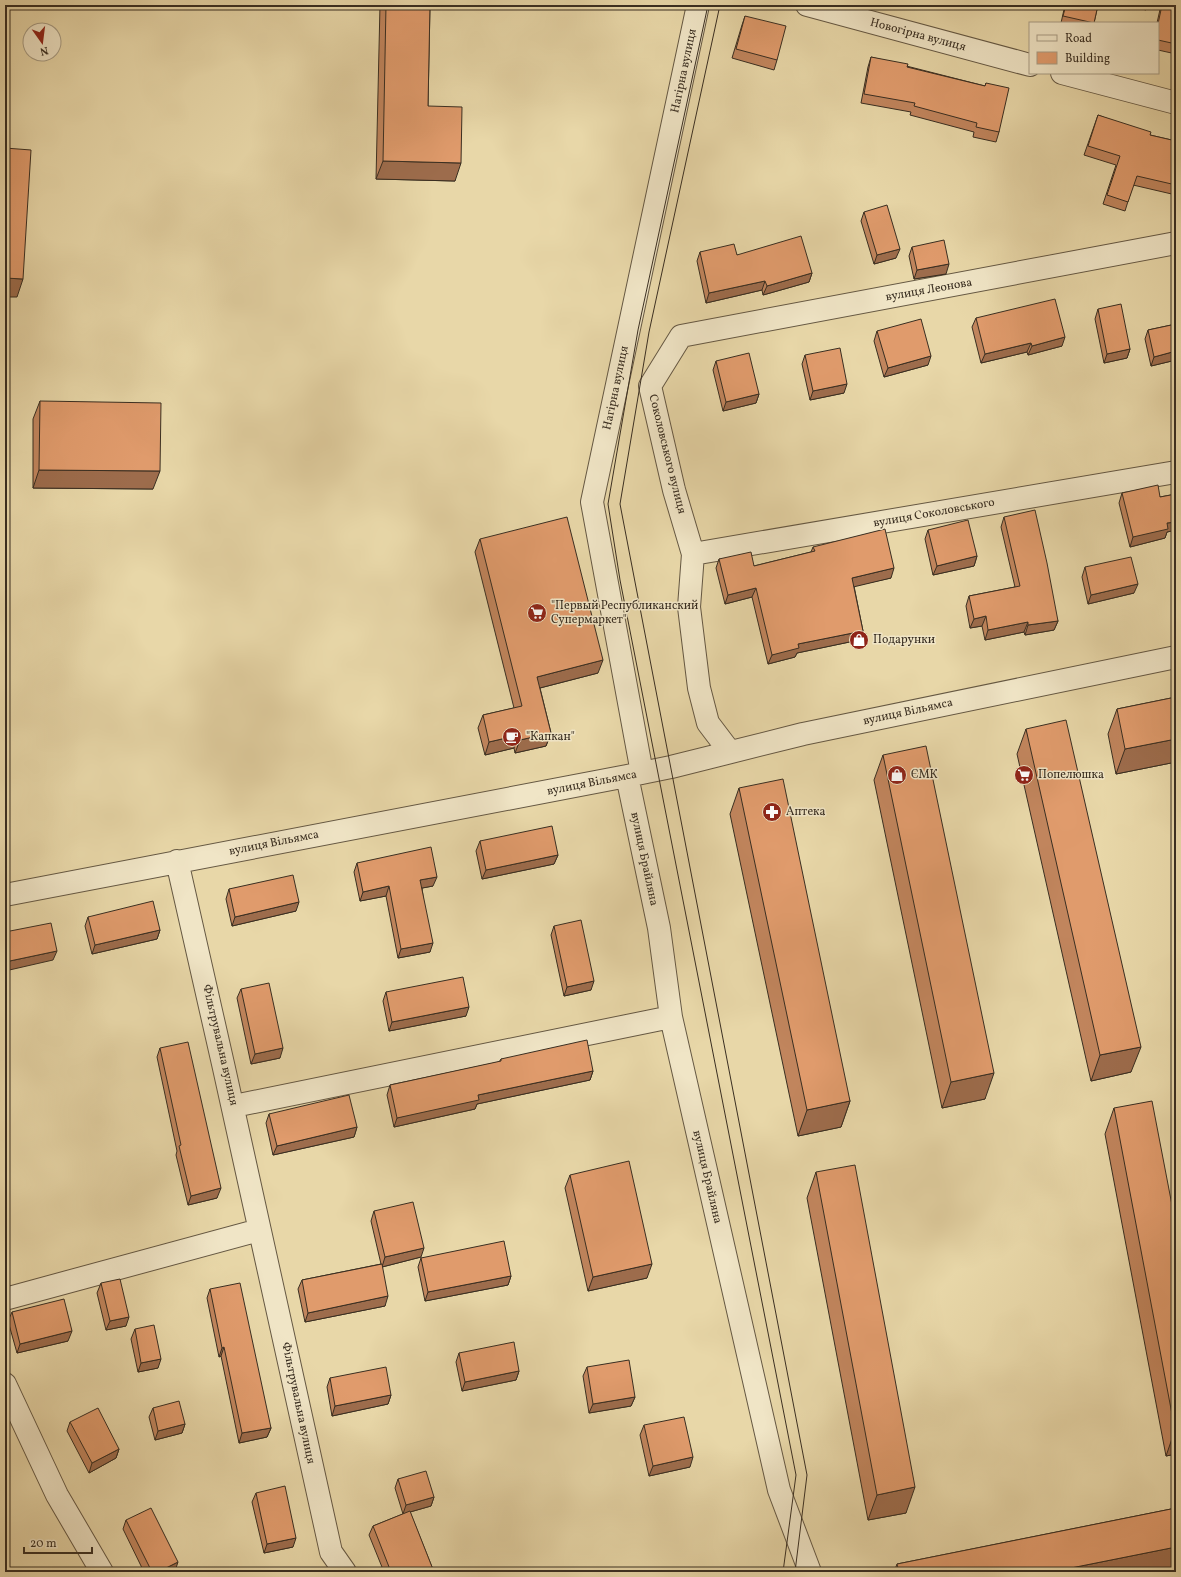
<svg xmlns="http://www.w3.org/2000/svg" width="1181" height="1577" font-family="Vollkorn,serif">
  <style>
    .lines { fill: none; stroke-linecap: round; stroke-linejoin: round }
    .minor-casing { stroke: #655843; stroke-width: 24 }
    .minor { stroke: #f0e5c6; stroke-width: 22 }
    .tram { stroke: #392e21; stroke-width: 1 }
    .wall { fill: #c1855d; stroke: #392e21 }
    .shaded-wall { fill: #9d6c4c; stroke: #392e21 }
    .building { fill: #e09b6c; stroke: #392e21 }
    .labels { text-anchor: middle; dominant-baseline: central; stroke-width: 3; stroke-linejoin: round; paint-order: stroke }
    .street-label { font-size: 12px; fill: #392e21; stroke: #f0e5c6 }
    .poi-label { font-size: 12px; fill: #392e21; stroke: #f0e5c6; text-anchor: start }
  </style>
  <rect width="100%" height="100%" fill="#e8d7a8"/>
  <filter id="stains"><feTurbulence type="fractalNoise" baseFrequency=".005" numOctaves="4"/><feColorMatrix values="0 0 0 0 .2 0 0 0 0 .09 0 0 0 0 .02 0 0 0 .5 -.17"/></filter>
  <radialGradient id="worn" r=".72"><stop offset=".6" stop-color="#630" stop-opacity="0"/><stop offset="1" stop-color="#630" stop-opacity=".3"/></radialGradient>
  <g class="lines">
    <defs>
      <path id="minor" d="M807,5L1030,65
        M1062,73L1176,103
        M693,554L1176,472
        M730,752L708,723L699,688L689,607L693,554L674,490L650,386L681,336L1176,243
        M642,773L592,502L698,5
        M627,776L659,928L671,1017L779,1490L810,1572
        M177,861C230,1091 280,1322 331,1552L345,1572
        M5,895L627,776L671,767L803,734L1176,657
        M234,1106L671,1017
        M5,1299L259,1230
        M5,1384L57,1495L102,1572"/>
    </defs>
    <use href="#minor" class="minor-casing"/>
    <use href="#minor" class="minor"/>
    <path class="tram" d="M708,5L638,330L608,504L620,580L796,1475L783,1572
      M720,5L649,332L620,504L807,1475L795,1572"/>
  </g>
  <path class="wall" d="M380,5H430L428,106L455,181L376,179Z
    M1065,5H1098L1094,23H1061Z
    M1126,5H1148L1146,10Z
    M1161,5H1176V54L1158,50V23H1157Z
    M745,16L777,60L774,70L732,58L742,25Z
    M871,57L985,86L986,83L999,132L996,142L973,137L974,132L910,115L911,112L861,103L868,67Z
    M1098,115L1150,135L1176,141V195L1133,185L1125,211L1103,204L1116,165L1084,155Z
    M864,212L896,258L874,264L861,221Z
    M912,247L946,274L914,279L909,256Z
    M700,252L737,255L812,273L809,282L763,295L762,290L706,303L697,261Z
    M1098,309L1130,349L1127,358L1104,363L1095,319Z
    M976,318L1062,346L1028,355L1027,352L981,363L972,327Z
    M1176,324V360L1151,366L1145,339L1148,330Z
    M877,331L928,365L884,377L874,341Z
    M805,355L844,393L810,400L802,364Z
    M716,361L759,394L756,403L723,411L713,370Z
    M40,401L153,489L33,488V419Z
    M1122,493L1160,497L1176,494V530L1167,532L1165,538L1130,547L1119,503Z
    M1004,517L1058,621L1054,630L1025,635L1024,632L985,640L982,626L970,628L966,606L969,596L1015,587L1001,527Z
    M928,530L977,556L974,566L933,575L925,539Z
    M480,539L598,673L540,688L551,733L546,746L515,753L514,748L485,755L478,728L483,715L514,708L475,552Z
    M813,547L891,578L854,586L863,631L859,640L797,653L795,657L768,664L752,597L725,604L716,568L719,559L754,566L811,552Z
    M1176,563V575L1174,567Z
    M1085,567L1134,593L1088,604L1082,577Z
    M1176,697V762L1116,774L1108,734L1117,709Z
    M1026,729L1131,1072L1091,1081L1017,754Z
    M883,755L985,1099L942,1108L874,780Z
    M739,788L850,1101L841,1127L798,1136L730,814Z
    M480,841L558,855L554,864L482,879L476,851Z
    M357,863L433,886L422,888L430,952L398,958L386,896L360,901L354,872Z
    M229,889L296,911L232,926L226,899Z
    M88,917L160,930L157,939L92,954L85,926Z
    M554,926L591,990L564,996L551,935Z
    M241,989L280,1058L251,1064L237,998Z
    M386,992L466,1016L389,1031L383,1001Z
    M160,1048L217,1198L188,1205L176,1155L177,1151L157,1057Z
    M501,1059L593,1071L590,1080L477,1104L475,1109L394,1127L387,1095L390,1085L499,1062Z
    M1114,1108L1176,1226V1454L1166,1456L1105,1134Z
    M269,1114L357,1127L354,1137L273,1155L266,1123Z
    M816,1172L906,1513L868,1520L807,1198Z
    M570,1175L647,1278L588,1291L565,1188Z
    M374,1211L421,1257L382,1267L385,1306L305,1322L298,1289L302,1280L381,1264L371,1221Z
    M421,1258L511,1276L508,1285L425,1301L418,1267Z
    M101,1283L126,1326L106,1330L97,1293Z
    M210,1289L271,1428L267,1437L239,1443L221,1356L219,1357L207,1298Z
    M12,1312L68,1341L17,1353L8,1321Z
    M135,1329L158,1368L138,1372L131,1339Z
    M459,1353L519,1371L516,1380L462,1391L456,1362Z
    M587,1367L635,1397L631,1406L589,1413L583,1376Z
    M330,1378L391,1395L388,1404L332,1416L327,1387Z
    M153,1408L185,1424L182,1433L155,1440L149,1417Z
    M70,1422L119,1449L116,1458L89,1473L67,1431Z
    M644,1425L690,1467L649,1476L640,1435Z
    M398,1479L434,1497L431,1506L410,1512L434,1572H384L369,1535L373,1526L403,1514L395,1488Z
    M256,1493L293,1547L264,1553L252,1502Z
    M1176,1508V1570L1168,1572H894L897,1564Z
    M126,1520L175,1571L173,1572H144L123,1529Z"/>
  <path class="shaded-wall" d="M383,161L461,163L455,181L376,179Z
    M900,249L896,258L874,264L877,255Z
    M949,264L946,274L914,279L917,270Z
    M812,273L809,282L763,295L767,286Z
    M5,278L23,279L17,297H5Z
    M765,281L762,290L706,303L709,293Z
    M1065,337L1062,346L1028,355L1032,346Z
    M1031,343L1027,352L981,363L985,354Z
    M1130,349L1127,358L1104,363L1107,354Z
    M1176,351V360L1151,366L1154,357Z
    M931,356L928,365L884,377L888,368Z
    M847,384L844,393L810,400L813,391Z
    M759,394L756,403L723,411L726,402Z
    M39,470L160,471L153,489L33,488Z
    M1176,522V530L1167,532L1165,538L1130,547L1133,537L1167,523Z
    M977,556L974,566L933,575L937,566Z
    M894,568L891,578L849,588L852,578Z
    M1138,584L1134,593L1088,604L1091,595Z
    M756,588L752,597L725,604L728,595Z
    M986,616L982,626L970,628L974,619Z
    M1058,621L1054,630L1025,635L1028,625Z
    M1028,622L1024,632L985,640L988,630Z
    M863,631L859,640L797,653L795,657L768,664L772,655L798,644Z
    M603,660L598,673L532,690L537,677Z
    M551,733L546,746L515,753L520,740Z
    M519,735L514,748L485,755L489,742Z
    M1176,739V762L1116,774L1125,749Z
    M558,855L554,864L482,879L486,870Z
    M437,877L433,886L417,889L420,880Z
    M389,886L386,896L360,901L363,892Z
    M299,902L296,911L232,926L235,917Z
    M160,930L157,939L92,954L95,945Z
    M433,943L430,952L398,958L401,949Z
    M57,951L53,960L5,971V962Z
    M594,981L591,990L564,996L567,987Z
    M469,1007L466,1016L389,1031L392,1022Z
    M1141,1047L1131,1072L1091,1081L1100,1055Z
    M283,1048L280,1058L251,1064L255,1054Z
    M593,1071L590,1080L477,1104L475,1109L394,1127L397,1118L478,1095Z
    M994,1073L985,1099L942,1108L951,1082Z
    M850,1101L841,1127L798,1136L807,1110Z
    M357,1127L354,1137L273,1155L277,1146Z
    M221,1188L217,1198L188,1205L191,1196Z
    M424,1248L421,1257L382,1267L385,1257Z
    M652,1264L647,1278L588,1291L593,1277Z
    M511,1276L508,1285L425,1301L428,1292Z
    M388,1296L385,1306L305,1322L308,1313Z
    M129,1317L126,1326L106,1330L110,1321Z
    M72,1331L68,1341L17,1353L20,1344Z
    M224,1347L221,1356L219,1357L222,1348Z
    M161,1359L158,1368L138,1372L141,1363Z
    M519,1371L516,1380L462,1391L465,1382Z
    M391,1395L388,1404L332,1416L335,1406Z
    M635,1397L631,1406L589,1413L593,1404Z
    M185,1424L182,1433L155,1440L158,1431Z
    M271,1428L267,1437L239,1443L242,1433Z
    M1175,1430H1176V1454L1166,1456Z
    M119,1449L116,1458L89,1473L92,1463Z
    M693,1457L690,1467L649,1476L653,1466Z
    M915,1487L906,1513L868,1520L877,1495Z
    M434,1497L431,1506L403,1514L406,1505Z
    M296,1538L293,1547L264,1553L267,1544Z
    M1176,1547V1570L1168,1572H1051Z
    M178,1562L175,1571L173,1572H158Z"/>
  <path class="building" d="M5,5H7L5,36Z
    M386,5H430L428,106L462,107L461,163L383,161Z
    M1066,5H1098L1094,23L1063,16Z
    M1162,5H1176V44L1158,40V24Z
    M745,16L786,26L777,60L736,49Z
    M871,57L908,64L907,67L985,86L986,83L1009,88L999,132L976,127L977,123L914,106L915,103L864,94Z
    M1098,115L1151,132L1150,135L1176,141V185L1137,176L1128,202L1107,195L1120,156L1088,146Z
    M5,148L31,150L23,279L5,278Z
    M887,205L900,249L877,255L864,212Z
    M801,236L812,273L767,286L765,281L709,293L700,252L734,244L737,255Z
    M944,240L949,264L917,270L912,247Z
    M1055,299L1065,337L1032,346L1031,343L985,354L976,318Z
    M1121,304L1130,349L1107,354L1098,309Z
    M921,319L931,356L888,368L877,331Z
    M1176,324V351L1154,357L1148,330Z
    M840,348L847,384L813,391L805,355Z
    M749,353L759,394L726,402L716,361Z
    M40,401L161,403L160,471L39,470Z
    M1158,485L1160,497L1176,494V522L1167,523L1168,529L1133,537L1122,493Z
    M1035,510L1047,563L1058,621L1028,625V622L988,630L986,616L974,619L969,596L1020,586L1004,517Z
    M567,517L603,660L537,677L551,733L520,740L519,735L489,742L483,715L522,706L480,539Z
    M968,520L977,556L937,566L928,530Z
    M885,529L894,568L852,578L863,631L798,644L799,648L772,655L756,588L728,595L719,559L751,552L754,566L815,551L813,547Z
    M1131,557L1138,584L1091,595L1085,567Z
    M1176,697V739L1125,749L1117,709Z
    M1066,720L1141,1047L1100,1055L1026,729Z
    M926,746L994,1073L951,1082L883,755Z
    M783,779L850,1101L807,1110L739,788Z
    M552,826L558,855L486,870L480,841Z
    M431,847L437,877L420,880L433,943L401,949L389,886L363,892L357,863Z
    M293,875L299,902L235,917L229,889Z
    M153,901L160,930L95,945L88,917Z
    M581,920L594,981L567,987L554,926Z
    M51,923L57,951L5,962V932Z
    M463,977L469,1007L392,1022L386,992Z
    M269,983L283,1048L255,1054L241,989Z
    M587,1040L593,1071L478,1095L479,1100L397,1118L390,1085L501,1061V1059Z
    M188,1042L221,1188L191,1196L179,1146L181,1145L160,1048Z
    M349,1095L357,1127L277,1146L269,1114Z
    M1152,1101L1176,1226V1430H1175L1114,1108Z
    M629,1161L652,1264L593,1277L570,1175Z
    M855,1165L915,1487L877,1495L816,1172Z
    M413,1202L424,1248L385,1257L374,1211Z
    M5,1225L7,1231H5Z
    M504,1241L511,1276L428,1292L421,1258Z
    M382,1264L388,1296L308,1313L302,1280Z
    M120,1279L129,1317L110,1321L101,1283Z
    M240,1283L271,1428L242,1433L224,1347L222,1348L210,1289Z
    M64,1299L72,1331L20,1344L12,1312Z
    M154,1325L161,1359L141,1363L135,1329Z
    M514,1342L519,1371L465,1382L459,1353Z
    M629,1360L635,1397L593,1404L587,1367Z
    M386,1367L391,1395L335,1406L330,1378Z
    M179,1401L185,1424L158,1431L153,1408Z
    M98,1408L119,1449L92,1463L70,1422Z
    M684,1417L693,1457L653,1466L644,1425Z
    M426,1471L434,1497L406,1505L398,1479Z
    M285,1486L296,1538L267,1544L256,1493Z
    M151,1508L178,1562L158,1572H152L126,1520Z
    M1176,1508V1547L1051,1572H899L897,1564Z
    M410,1511L434,1572H391L373,1526Z"/>
  <defs>
    <symbol id="supermarket-disc" viewBox="-11 -11 22 22"><circle r="9.5" fill="#8f2418" stroke="#f0e5c6"/><path d="M-6-5.5h2.5l.6 2H6L4.5 2H-2.5L-4.4-4H-6ZM-1.5 3.2a1.3 1.3 0 1 0 .1 0ZM3 3.2a1.3 1.3 0 1 0 .1 0Z" fill="#fff"/></symbol>
    <symbol id="shop-disc" viewBox="-11 -11 22 22"><circle r="9.5" fill="#8f2418" stroke="#f0e5c6"/><path d="M-5-2.5h2.3a2.7 3.5 0 0 1 5.4 0H5L5.5 6h-11ZM-1.5-2.5h3a1.5 2.3 0 0 0-3 0Z" fill="#fff"/></symbol>
    <symbol id="cafe-disc" viewBox="-11 -11 22 22"><circle r="9.5" fill="#8f2418" stroke="#f0e5c6"/><path d="M-5.5-4.5H6V0H3Q3 3.5 0 3.5H-2.5Q-5.5 3.5-5.5 0ZM3-3.2v2h1.7v-2ZM-6 4.5H4V6H-6Z" fill="#fff"/></symbol>
    <symbol id="pharmacy-disc" viewBox="-11 -11 22 22"><circle r="9.5" fill="#8f2418" stroke="#f0e5c6"/><path d="M-2-6h4v4h4v4h-4v4h-4v-4h-4v-4h4Z" fill="#fff"/></symbol>
  </defs>
  <g fill-rule="evenodd">
    <use href="#supermarket-disc" x="526" y="602" width="22" height="22"/>
    <use href="#shop-disc" x="848" y="629" width="22" height="22"/>
    <use href="#cafe-disc" x="501" y="726" width="22" height="22"/>
    <use href="#shop-disc" x="886" y="764" width="22" height="22"/>
    <use href="#supermarket-disc" x="1013" y="764" width="22" height="22"/>
    <use href="#pharmacy-disc" x="761" y="801" width="22" height="22"/>
  </g>
  <g class="labels">
    <g class="street-label">
      <text transform="translate(918 35) rotate(15)">Новогірна вулиця</text>
      <text transform="translate(684 71) rotate(-78)">Нагірна вулиця</text>
      <text transform="translate(929 290) rotate(-10)">вулиця Леонова</text>
      <text transform="translate(616 388) rotate(-78)">Нагірна вулиця</text>
      <text transform="translate(667 454) rotate(76)">Соколовського вулиця</text>
      <text transform="translate(934 513) rotate(-10)">вулиця Соколовського</text>
      <text transform="translate(908 712) rotate(-12)">вулиця Вільямса</text>
      <text transform="translate(592 783) rotate(-11)">вулиця Вільямса</text>
      <text transform="translate(274 843) rotate(-11)">вулиця Вільямса</text>
      <text transform="translate(644 859) rotate(78)">вулиця Брайляна</text>
      <text transform="translate(220 1045) rotate(77)">Фільтрувальна вулиця</text>
      <text transform="translate(707 1177) rotate(77)">вулиця Брайляна</text>
      <text transform="translate(298 1403) rotate(78)">Фільтрувальна вулиця</text>
    </g>
    <g class="poi-label">
      <text x="551" y="606">"Первый Республиканский<tspan x="551" dy="14">Супермаркет"</tspan></text>
      <text x="873" y="640">Подарунки</text>
      <text x="526" y="737">"Капкан"</text>
      <text x="911" y="775">ЄМК</text>
      <text x="1038" y="775">Попелюшка</text>
      <text x="786" y="812">Аптека</text>
    </g>
  </g>
  <rect width="1181" height="1577" fill="none" stroke="#e8d7a8" stroke-width="20"/>
  <rect x="6" y="6" width="1169" height="1565" fill="none" stroke="#392e21" stroke-width="2"/>
  <rect x="10" y="10" width="1161" height="1557" fill="none" stroke="#392e21"/>
  <rect x="1029" y="22" width="130" height="52" fill="#f0e5c6" stroke="#a79c84"/>
  <rect x="1037" y="35" width="20" height="6" fill="#f0e5c6" stroke="#a79c84"/>
  <text x="1065" y="42" font-size="12" fill="#392e21">Road</text>
  <rect x="1037" y="52" width="20" height="12" fill="#e09b6c" stroke="#a79c84"/>
  <text x="1065" y="62" font-size="12" fill="#392e21">Building</text>
  <g transform="translate(42 42) rotate(166)"><circle r="19" fill="#f0e5c6" stroke="#a79c84"/>
  <path d="M0-3L7 15L0 10L-7 15Z" fill="#8f2418"/>
  <text y="-6" font-size="11" font-weight="bold" text-anchor="middle" fill="#392e21">N</text>
  </g>
  <path d="M24 1547v6h68v-6" fill="none" stroke="#392e21" stroke-width="2"/>
  <text x="30" y="1547" font-size="12" fill="#392e21" stroke="#f0e5c6" stroke-width="3" paint-order="stroke">20 m</text>
  <rect width="100%" height="100%" filter="url(#stains)"/>
  <rect width="100%" height="100%" fill="url(#worn)"/>
</svg>
